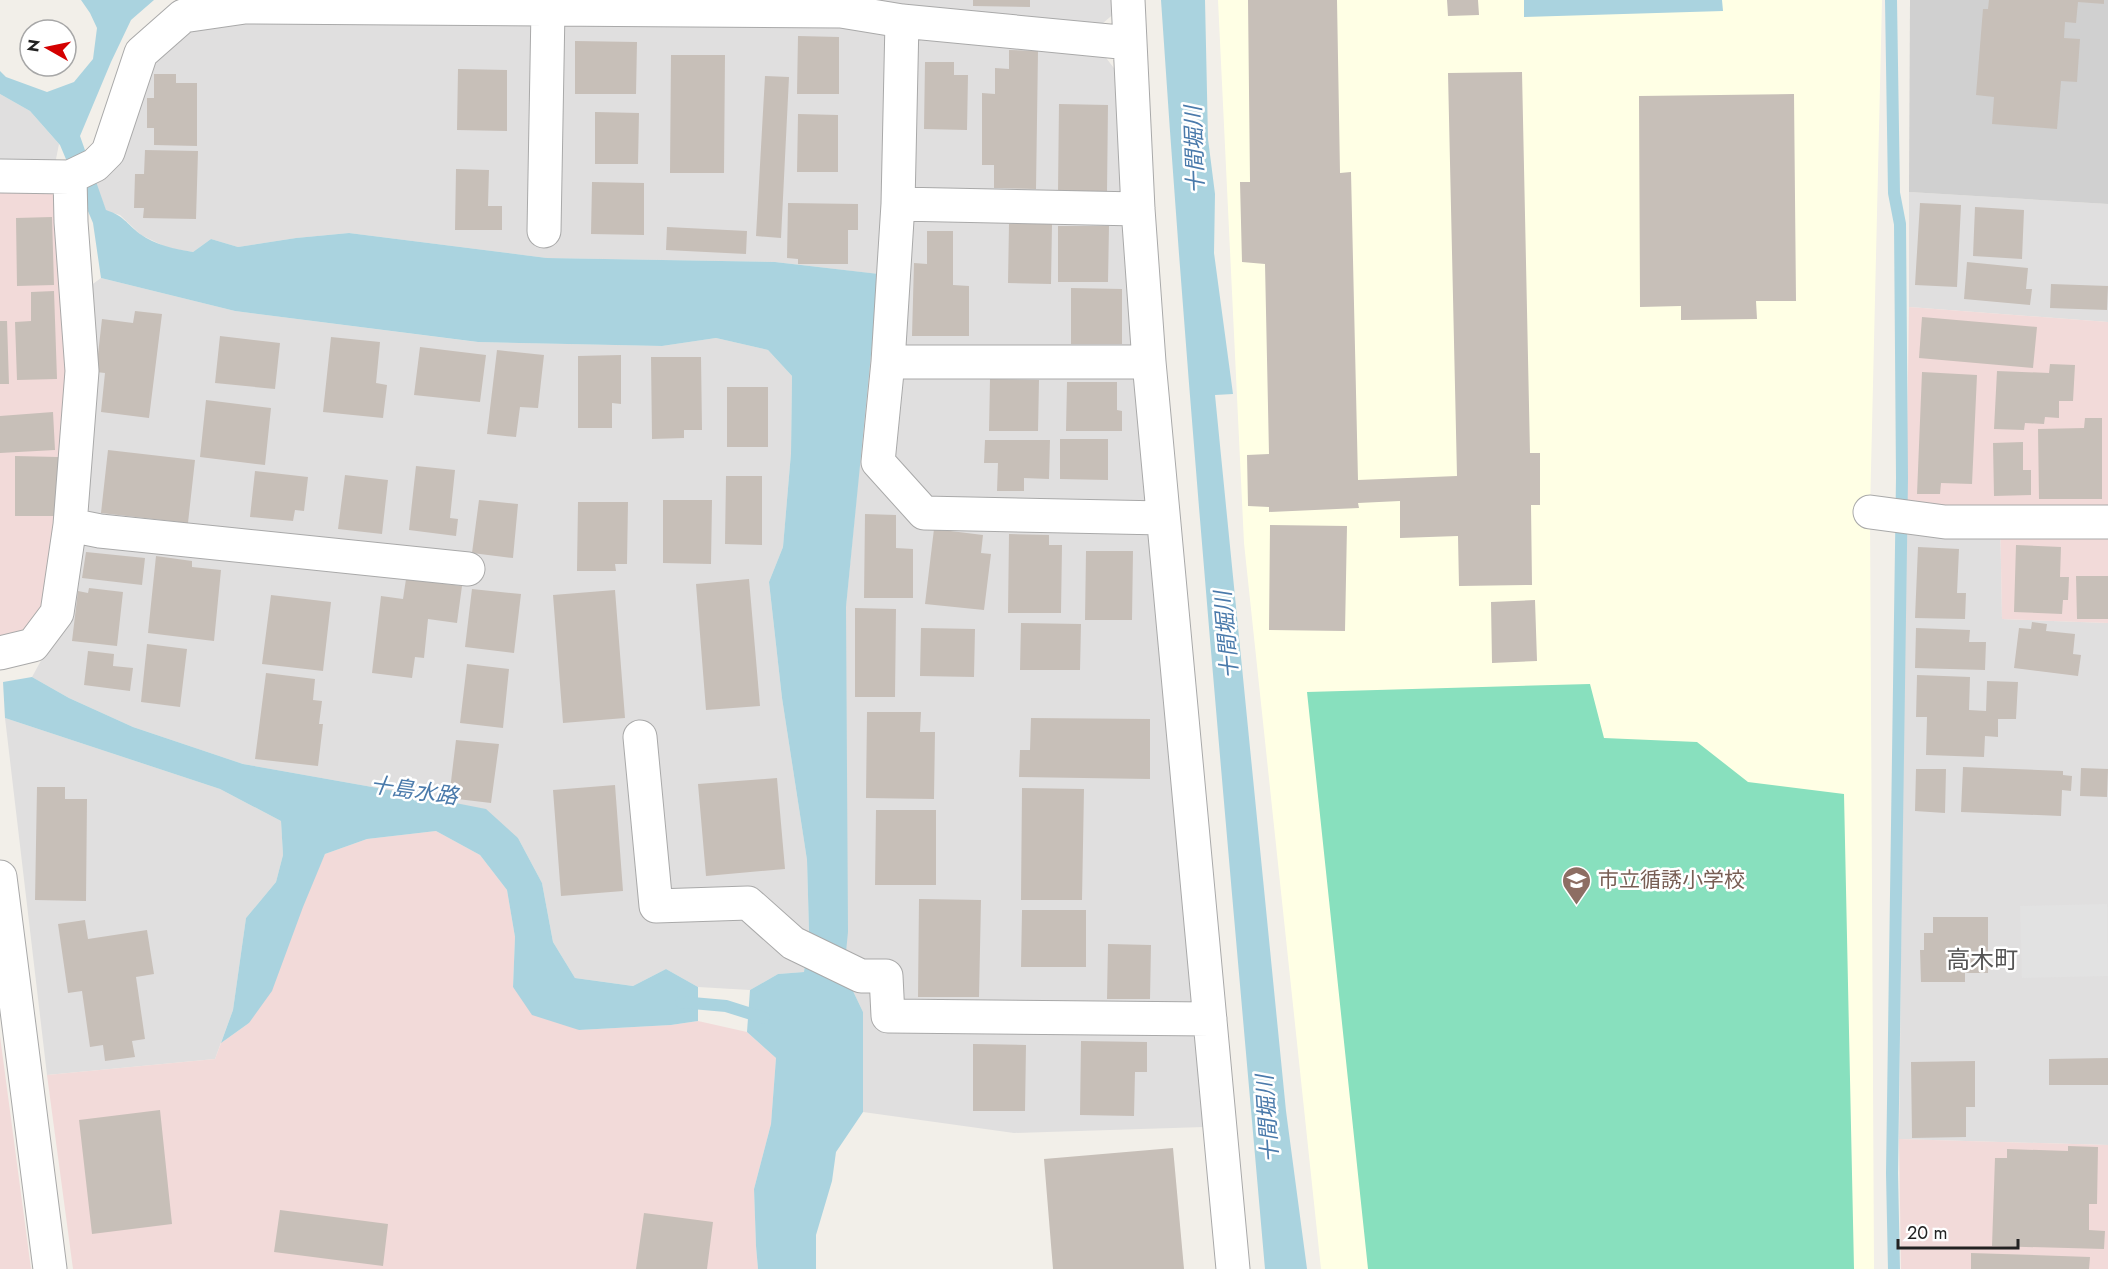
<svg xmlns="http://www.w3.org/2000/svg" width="2108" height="1269" font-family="Jost,'Noto Sans JP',sans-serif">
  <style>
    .residential { fill: #e0dfdf }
    .commercial { fill: #f2dad9 }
    .education { fill: #ffffe5 }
    .religious { fill: #d0d0d0 }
    .pitch { fill: #88e0be }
    .parking { fill: #e2e2e2 }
    .water { fill: #aad3df }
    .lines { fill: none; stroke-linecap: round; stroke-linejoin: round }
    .stream { stroke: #aad3df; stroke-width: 12 }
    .building { fill: #c7bfb8 }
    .minor-casing { stroke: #a9a9a9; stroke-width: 35 }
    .minor { stroke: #fff; stroke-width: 33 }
    .labels { text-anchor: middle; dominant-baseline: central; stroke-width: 5; stroke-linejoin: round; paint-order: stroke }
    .education-label { font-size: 21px; fill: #785e54; stroke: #fff; text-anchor: start }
    .water-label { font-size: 22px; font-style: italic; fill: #4a7aab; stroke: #fff }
    .quarter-label { font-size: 24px; fill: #555; stroke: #fff }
  </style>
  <rect width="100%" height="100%" fill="#f2efe9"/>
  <path class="residential" d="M859,0H1115L1116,12L1096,29Z
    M254,19L865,28L1100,50L1120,76L1204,1127L1014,1133L863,1112V1012L844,972L846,606L878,274L775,262L547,258L349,233L296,238L238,247L211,239L193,252L168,248L141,235L120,215L106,211L96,184L124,155L157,58L192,30Z
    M0,94L30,111L59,144L55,164L0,162Z
    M1909,192L2108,204V322L1909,307Z
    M101,278L235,311L477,342L662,346L716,338L768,350L792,376L791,453L783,547L769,582L782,698L807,860L809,931L804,972L778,974L750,990L698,987L666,969L633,986L575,978L553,942L542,883L518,838L389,790L243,764L133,727L69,698L32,677L66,615L82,292Z
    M1906,507L2000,510L2002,619L2108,623V1145L1899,1139Z
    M5,718L220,789L281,821L283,855L276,882L246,918L233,1010L215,1059L47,1075Z"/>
  <path class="commercial" d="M0,184H61L75,377L58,581L34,634L0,639Z
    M1909,307L2108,322V623L2002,619L2000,510L1906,507Z
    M436,831L480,855L507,890L515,937L513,987L579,1030L671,1025L698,1021L747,1032L776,1058L771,1124L754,1189L756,1246L758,1269H73L47,1075L215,1059L221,1043L249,1023L325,854L367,839Z
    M0,1036L31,1269H0Z
    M1899,1139L2108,1145V1269H1901Z"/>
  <path class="education" d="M1218,0H1882L1870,512L1874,1269H1321L1244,543Z"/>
  <path class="religious" d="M1910,0H2108V204L1909,192Z"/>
  <path class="pitch" d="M1590,684L1604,738L1697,742L1748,782L1844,794L1854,1269H1368L1307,692Z"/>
  <path class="parking" d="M2107,904L2108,976L2022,978L2020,906Z"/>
  <path class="water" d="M81,0H154L131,20L111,62L80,136L106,210C124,216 126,223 140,234C155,245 175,249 193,252L211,239L238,247L296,238L349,233L547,258L775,262L879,274L846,607L848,932L844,972L863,1012V1112L836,1152L832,1181L816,1235V1269H758L756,1246L754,1189L771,1124L776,1058L747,1032L750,990L778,974L804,972L809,931L807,860L782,698L769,582L783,547L791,453L792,376L768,350L716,338L662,346L478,342L235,311L101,278L93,223L60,145L30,111L0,94V71L6,77L47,92L74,82L93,59L97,28L90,13Z
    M1161,0H1205L1208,139L1215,194L1214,253L1233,394L1215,395L1286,1111L1307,1269H1265C1228,846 1189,424 1161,0Z
    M1524,0H1722L1723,11L1524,17Z
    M32,677L69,698L133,727L243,764L389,790L486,809L518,838L542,883L553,942L575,978L633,986L666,969L698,987V1021L671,1025L579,1030L532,1015L513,987L515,937L507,890L480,855L436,831L367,839L325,854L303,907L272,991L249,1023L221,1043L233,1010L246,918L276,882L283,855L281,821L220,789L5,718L3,682Z"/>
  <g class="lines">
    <path class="stream" d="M1891,0L1894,193L1900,224L1902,478L1892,1173L1894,1269
      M681,1002L726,1006L764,1018"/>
  </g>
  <path class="building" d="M973,0H1030V7L973,6Z
    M1248,0H1337L1340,173L1351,172L1358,480L1457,476L1448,73L1522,72L1530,453H1540V505H1531L1532,585L1459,586L1458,536L1400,538V501L1358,503L1359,508L1269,512V507L1248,506L1247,455L1269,454L1265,264L1242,262L1240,182H1250Z
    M1447,0H1478L1479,15L1448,16Z
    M1989,0H2104V4L2078,2L2076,23L2065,22L2064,38L2080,39L2077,82L2061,81L2057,129L1992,124L1994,97L1976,95L1983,9H1988Z
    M798,36L839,37V94H797Z
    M575,41L637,42L636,94H575Z
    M1009,50L1038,51L1036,189L994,188V165H982V93L995,94V68L1009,69Z
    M671,55H725L724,173H670Z
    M925,62H954V75H968L967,130L924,129Z
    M458,69L507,70V131L457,130Z
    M154,74H176V83H197V146L154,145V128H147V98H154Z
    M765,76L789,77L781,238L756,236Z
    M1794,94L1796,301H1756L1757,319L1681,320V306L1640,307L1639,96Z
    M1059,104L1108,105L1107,192L1058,191Z
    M595,112L639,113L638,164H595Z
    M798,114L838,115V172H797Z
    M145,150L198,151L196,219L143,218L144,208H134L135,174H144Z
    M456,169L489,170L488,206H502V230H455Z
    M592,182L644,183V235L591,234Z
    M788,203L858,204V230H848V264H798V259L787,258Z
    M1920,203L1961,205L1957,287L1915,285Z
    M1975,207L2024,210L2022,259L1973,256Z
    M52,217L54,285L17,286L16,218Z
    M1009,224H1052L1051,284L1008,283Z
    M1058,226H1109L1108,282H1058Z
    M667,227L747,231L746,254L666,250Z
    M927,231H953V285L969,286V336H912L914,263L927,264Z
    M1967,262L2028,268L2026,289H2032L2030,305L1964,299Z
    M2051,284L2108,286L2107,310L2050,308Z
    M1071,288L1122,289V344H1071Z
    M54,291L57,379L17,380L15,322L31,321V292Z
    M135,311L162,314L149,418L101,412L105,373L96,372L102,319L133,323Z
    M1922,317L2037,327L2033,368L1919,358Z
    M0,321H7L9,384H0Z
    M220,336L280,343L275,389L215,383Z
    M331,337L380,342L376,383L387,385L383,418L323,412Z
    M420,347L486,355L480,402L414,395Z
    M497,350L544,355L538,408L520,407L516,437L487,434Z
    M621,355V404L612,403V428H578V356Z
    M651,357H701L702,430H684V438L652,439Z
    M2050,364L2075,365L2073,401H2059V418L2045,417L2044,424L2025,423L2024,430L1994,429L1997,371L2049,373Z
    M1922,372L1977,375L1972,484L1941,483L1940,494H1917Z
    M990,379L1039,380L1038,431H989Z
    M1067,382H1117V410L1122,411V431H1066Z
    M727,387H768V447H727Z
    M206,400L271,408L265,465L200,457Z
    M53,412L55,450L0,453V416Z
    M2085,418H2102V499H2039L2038,429L2084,428Z
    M1060,439H1108V480L1060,479Z
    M985,440H1050L1049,479L1024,478V491H997L998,463H984Z
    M2023,442V470H2031V495L1994,496L1993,443Z
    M108,450L195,460L188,523L101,513Z
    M15,456L58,457V516H15Z
    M416,466L455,470L450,518L458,519L456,536L409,530Z
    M255,471L308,477L304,511L295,510L293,521L250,517Z
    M345,475L388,480L382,534L338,529Z
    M726,476H762V545L725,544Z
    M479,500L518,504L513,558L472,553Z
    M663,500H712L711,564L663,563Z
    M578,502H628L627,564H615L616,571H577Z
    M865,514L896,515V548L913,549V598H864Z
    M1270,525L1347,526L1345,631L1269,630Z
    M934,529L983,535L981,553L991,554L984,610L925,604Z
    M1009,534L1049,535V545H1062L1061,613H1008Z
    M2016,545L2061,547L2060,577H2069L2068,600H2063L2062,614L2014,612Z
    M1918,547L1959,549L1957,593H1966L1965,619L1915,618Z
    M1086,551H1133L1132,620H1085Z
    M86,552L145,558L142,585L82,578Z
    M156,556L192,561V567L221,570L214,641L148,633Z
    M2076,576H2108V619H2077Z
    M406,579L462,586L457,623L428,619L424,658L415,657L412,678L372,673L381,596L403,599Z
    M749,579L760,706L706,710L696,584Z
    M89,588L123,592L117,646L72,641L78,591L88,593Z
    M472,589L521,594L514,653L465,647Z
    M615,590L625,718L563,723L553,595Z
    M271,595L331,602L323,671L262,664Z
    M1535,600L1537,661L1492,663L1491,602Z
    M855,608L896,609L895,697H855Z
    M2032,622L2047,624L2046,631L2075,634L2073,654L2081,655L2078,676L2014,668L2019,628L2031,629Z
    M1021,623L1081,624L1080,670H1020Z
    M921,628L975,629L974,677L920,676Z
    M1916,628L1970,630L1969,642H1986L1985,670L1915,668Z
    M147,644L187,649L180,707L141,702Z
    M88,651L114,654L113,666L133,668L130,691L84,685Z
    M467,664L509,669L503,728L460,723Z
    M266,673L315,679L313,700L322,701L319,724H323L318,766L255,759Z
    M1917,675L1970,677L1969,710L1986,711L1987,681L2018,682L2016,719H1998V737L1985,736L1984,757L1926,755L1927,717H1916Z
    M867,712H921L920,732H935L934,799L866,798Z
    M1031,718L1150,719V779L1019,777L1020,750H1030Z
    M456,740L499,744L491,803L449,798Z
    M1963,767L2063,771V775L2072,776L2071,791L2062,790L2061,816L1961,812Z
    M2081,768L2108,769L2107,797L2080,796Z
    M1916,769H1946L1945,813L1915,811Z
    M777,778L785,869L706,876L698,784Z
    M615,785L623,891L561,896L553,790Z
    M37,787H65V799H87L86,901L35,900Z
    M1022,788L1084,789L1082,900H1021Z
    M876,810H936V885H875Z
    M919,899L981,900L979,997H918Z
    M1022,910H1086V967H1021Z
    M1933,917H1988V973H1965V982H1921L1920,950H1924V933H1933Z
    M85,920L88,939L147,930L154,974L136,977L145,1039L132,1041L135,1057L105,1061L103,1045L90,1047L82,991L68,993L58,924Z
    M1108,944L1151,945L1150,999H1107Z
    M1081,1041L1147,1042V1072H1135L1134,1116L1080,1115Z
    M973,1044L1026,1045L1025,1111H973Z
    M2108,1058V1085H2049V1059Z
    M1975,1061V1107H1966V1137L1912,1138L1911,1062Z
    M160,1110L172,1224L92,1234L79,1120Z
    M2068,1146L2098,1147L2097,1204H2089V1230L2105,1231L2104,1249L1992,1246L1995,1158H2007V1149L2068,1151Z
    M1173,1148L1184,1269H1053L1044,1159Z
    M280,1210L388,1224L383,1266L274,1252Z
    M644,1213L713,1222L707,1269H636Z
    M1971,1253L2090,1257L2089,1269H1971Z"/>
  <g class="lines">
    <defs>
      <path id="minor" d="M1128,0L1138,209L1149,362L1233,1269
        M841,11L902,21L1130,43
        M902,21L898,204L888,362L878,462L924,513L1163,518
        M0,176L70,177L95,165L108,152L141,53L183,16L245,7L841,11L843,0
        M70,177L71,222L82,371L70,525
        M898,204L1138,209
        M544,231L548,9
        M888,362H1149
        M1870,512L1945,522H2108
        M0,653L33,645L57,613L70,525L100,531L468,569
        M640,737L656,906L748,903L793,943L861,976H886L888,1016L1210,1019
        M0,877L50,1269"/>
    </defs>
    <use href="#minor" class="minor-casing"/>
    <use href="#minor" class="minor"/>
  </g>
  <defs>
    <symbol id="school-pin" viewBox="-11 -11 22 30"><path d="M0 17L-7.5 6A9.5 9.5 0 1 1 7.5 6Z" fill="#8d6e63" stroke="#fff"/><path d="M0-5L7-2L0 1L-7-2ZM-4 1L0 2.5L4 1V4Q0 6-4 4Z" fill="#fff"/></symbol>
  </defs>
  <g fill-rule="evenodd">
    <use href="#school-pin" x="1560" y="864" width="33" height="45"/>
  </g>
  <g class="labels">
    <g class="education-label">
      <text x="1598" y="880">市立循誘小学校</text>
    </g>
    <g class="water-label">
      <text transform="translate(1194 150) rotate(-92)">十間堀川</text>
      <text transform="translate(1226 635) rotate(-95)">十間堀川</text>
      <text transform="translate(414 790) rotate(8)">十島水路</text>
      <text transform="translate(1267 1119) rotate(-94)">十間堀川</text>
    </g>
    <g class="quarter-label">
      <text x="1982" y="959">高木町</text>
    </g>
  </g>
  <g transform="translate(48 48) rotate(279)"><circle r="28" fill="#ffffff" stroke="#a7a7a7" stroke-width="1.5"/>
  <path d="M0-4.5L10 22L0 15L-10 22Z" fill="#d40000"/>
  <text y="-9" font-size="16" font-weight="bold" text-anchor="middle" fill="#222222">N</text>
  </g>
  <path d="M1898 1239v9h120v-9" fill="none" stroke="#222222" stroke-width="3"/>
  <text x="1907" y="1239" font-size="18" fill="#222222" stroke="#ffffff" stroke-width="4.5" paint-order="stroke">20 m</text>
</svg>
